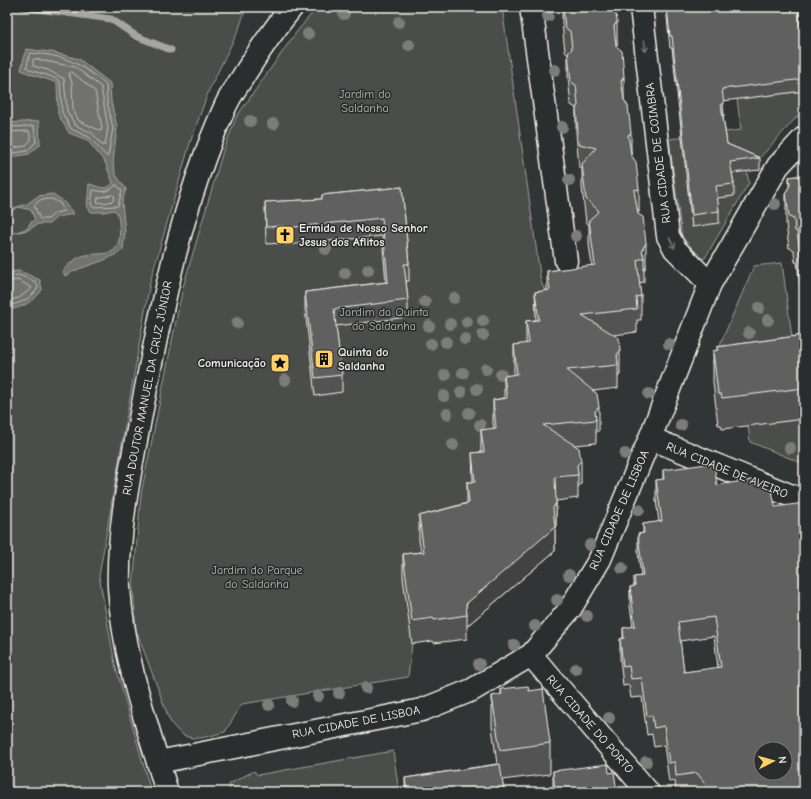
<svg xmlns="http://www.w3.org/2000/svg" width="811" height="799" font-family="'Comic Neue',sans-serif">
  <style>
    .green { fill: #4b4d4c; stroke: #a09f9a; fill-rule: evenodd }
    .water { fill: #727370; stroke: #a6a5a0 }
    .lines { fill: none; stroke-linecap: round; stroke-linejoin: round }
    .shore { stroke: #c0bfb8; stroke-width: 1 }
    .stream { stroke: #a6a5a0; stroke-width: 7 }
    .minor-casing { stroke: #f4f1e8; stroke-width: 25 }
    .major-casing { stroke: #f4f1e8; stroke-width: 25 }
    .minor { stroke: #2a2d2e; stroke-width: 22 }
    .major { stroke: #2a2d2e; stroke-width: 22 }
    .tree { fill: #7c7d79 }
    .wall { fill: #525352; stroke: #f4f1e8; fill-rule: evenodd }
    .shaded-wall { fill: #424342; stroke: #f4f1e8 }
    .building { fill: #5f605f; stroke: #f4f1e8; fill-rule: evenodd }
    .oneway { stroke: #71726f }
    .labels { text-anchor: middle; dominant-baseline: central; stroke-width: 3; stroke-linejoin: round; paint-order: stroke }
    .park-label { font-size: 12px; fill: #b9b8b1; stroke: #2a2d2e }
    .street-label { font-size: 12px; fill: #f4f1e8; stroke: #2a2d2e }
    .poi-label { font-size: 12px; font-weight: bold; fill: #f4f1e8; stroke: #2a2d2e; text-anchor: start }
  </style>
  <rect width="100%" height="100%" fill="#323535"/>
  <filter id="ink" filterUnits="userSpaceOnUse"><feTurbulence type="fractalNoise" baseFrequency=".025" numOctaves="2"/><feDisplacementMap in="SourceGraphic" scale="8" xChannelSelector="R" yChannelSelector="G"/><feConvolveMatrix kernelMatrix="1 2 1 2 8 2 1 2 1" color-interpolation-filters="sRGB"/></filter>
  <g filter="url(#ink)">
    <path class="green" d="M7,7H246L239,29L209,90L190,143L150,282L99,576L115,664L151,792H7Z
      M317,7H502L541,282L547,295L539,343L475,505L424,575L404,578L412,644L408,677L242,704L225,732C201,738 186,746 170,721L136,630L133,587L141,494L183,287L223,151L237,116L295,34Z
      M652,7H666V12L653,13Z
      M804,91V109L747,172L749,183L705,258L702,259L682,237L669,139L741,130L737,99ZM729,163L733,196L716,198L692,227L686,169Z
      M782,263L792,337L775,355L712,363L754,266Z
      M804,419V464L750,442L748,425Z
      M393,751L399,792H230L229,784L254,771L257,775Z"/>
    <path class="water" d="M26,49L51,52L79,59L110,83L111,101L117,127L113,163L116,175L126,189L122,202L125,233L123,249C106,264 83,264 65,276L63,271C68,264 77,257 86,255C94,253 111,256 116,248C122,239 119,224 118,214L114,210L104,212H91L87,206L89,184C99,186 105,192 113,183L105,162L87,140L69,133L58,114L57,83C45,78 33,76 21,70Z
      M39,121L40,145L29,154L7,158V123Z
      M53,194L62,200L74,214L57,217L49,224H38L28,230L14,233L28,228L30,223L35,220L31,210L18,207L13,210H7L27,204L38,196Z
      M20,271L40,280L42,290C33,302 22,308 7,310V272Z"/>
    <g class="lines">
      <path class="shore" d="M30,53C64,55 81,63 106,85L107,102L113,128L108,156H106L89,137L71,129L62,112L60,82C51,73 37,75 27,68Z
        M35,59L75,67L101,87L108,128L105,145H102L92,133L75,125L67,111L64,79L48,70L33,66V60Z
        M72,72L95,91L102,128L101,131L79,121L73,110L72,83L69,74Z
        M7,127L34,126L36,142L27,151L7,154
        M7,132L29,131L31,140L25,146L7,149
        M116,185L122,190L118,206L93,207L91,204L93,190C102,192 108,193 116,185Z
        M113,195L115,197L113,201L103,203L97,202L98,198Z
        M52,199L60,203L64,211L55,213L48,219H40L34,205L40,200Z
        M7,276L19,275L36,282L38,288C31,299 19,304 7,306
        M7,281L18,280L32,288L19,298L7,301"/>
      <path class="stream" d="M24,7L111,19L136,36L171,50"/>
      <defs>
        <path id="minor" d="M531,7L566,261
          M641,7L668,236L675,249L710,284
          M650,438L804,501
          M531,655L648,792
          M158,762L422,710L472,690L531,655L570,609L600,559L650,438L710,284L778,166L804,138"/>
        <path id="major" d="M167,792C147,725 123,657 119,587C117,531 131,468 141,414C161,310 181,204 225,107C230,95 238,85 244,75C259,51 274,29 292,7"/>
      </defs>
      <use href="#minor" class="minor-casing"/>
      <use href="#major" class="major-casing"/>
      <use href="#minor" class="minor"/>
      <use href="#major" class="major"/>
    </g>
    <g class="tree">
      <circle cx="344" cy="14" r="6"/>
      <circle cx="548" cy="16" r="6"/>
      <circle cx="399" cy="22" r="6"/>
      <circle cx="308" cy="34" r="6"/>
      <circle cx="409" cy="45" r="6"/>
      <circle cx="555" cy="70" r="6"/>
      <circle cx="250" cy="121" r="6"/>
      <circle cx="273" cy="124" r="6"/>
      <circle cx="562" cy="127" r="6"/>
      <circle cx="569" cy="180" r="6"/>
      <circle cx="775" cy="204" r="6"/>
      <circle cx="576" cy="236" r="6"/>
      <circle cx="326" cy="249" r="6"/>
      <circle cx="368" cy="270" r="6"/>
      <circle cx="345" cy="273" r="6"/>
      <circle cx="454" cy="298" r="6"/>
      <circle cx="425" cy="302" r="6"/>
      <circle cx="759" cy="308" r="6"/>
      <circle cx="768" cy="320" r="6"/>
      <circle cx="483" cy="321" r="6"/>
      <circle cx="467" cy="322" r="6"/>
      <circle cx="237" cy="323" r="6"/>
      <circle cx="450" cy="324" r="6"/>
      <circle cx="429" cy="326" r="6"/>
      <circle cx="749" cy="333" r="6"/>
      <circle cx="483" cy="335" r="6"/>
      <circle cx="465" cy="339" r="6"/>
      <circle cx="446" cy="342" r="6"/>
      <circle cx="431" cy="344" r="6"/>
      <circle cx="669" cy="344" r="6"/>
      <circle cx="486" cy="369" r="6"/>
      <circle cx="463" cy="373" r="6"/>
      <circle cx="445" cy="375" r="6"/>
      <circle cx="501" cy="375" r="6"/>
      <circle cx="285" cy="380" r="6"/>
      <circle cx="477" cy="389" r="6"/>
      <circle cx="461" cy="392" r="6"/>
      <circle cx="649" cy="394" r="6"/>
      <circle cx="444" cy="396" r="6"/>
      <circle cx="469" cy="413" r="6"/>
      <circle cx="447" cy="414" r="6"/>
      <circle cx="480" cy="425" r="6"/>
      <circle cx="681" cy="425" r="6"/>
      <circle cx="453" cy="445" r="6"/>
      <circle cx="790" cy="448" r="6"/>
      <circle cx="625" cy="454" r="6"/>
      <circle cx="639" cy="510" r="6"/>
      <circle cx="590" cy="545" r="6"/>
      <circle cx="622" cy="568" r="6"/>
      <circle cx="569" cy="575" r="6"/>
      <circle cx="557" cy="600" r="6"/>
      <circle cx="587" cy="616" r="6"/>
      <circle cx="535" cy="626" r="6"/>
      <circle cx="514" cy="645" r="6"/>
      <circle cx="479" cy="664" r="6"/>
      <circle cx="576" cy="669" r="6"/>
      <circle cx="366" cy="688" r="6"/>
      <circle cx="339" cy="693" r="6"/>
      <circle cx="318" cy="696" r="6"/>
      <circle cx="292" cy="701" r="6"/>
      <circle cx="269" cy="705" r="6"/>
      <circle cx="609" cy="718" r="6"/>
      <circle cx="646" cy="762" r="6"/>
    </g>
    <path class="wall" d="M562,7H615L617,45L616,46L624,100L639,212H637L646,266L644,270V282L639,283L641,296V320H637V332L614,335L620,374L618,377V388L593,391L599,430L596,433V443L575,445L581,484L578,487V498L556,501V526L555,529V551L467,626V639L434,643L433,641L412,644L403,578V554L421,552L419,540V516L467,503V482H473L472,453L481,452V430L494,429L493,423V400L504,398V376L514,375V345L526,344V321L536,320L535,292L547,291V271L592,266L589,244V225L586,222L582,188V168H579L576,132V108L571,105L568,77V53L565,52L562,23Z
      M666,7H798L804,60V91L723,101L724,116H723L727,144L760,158V170L732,173L734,184V196L717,198L719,211V223L692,227L672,48H670Z
      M804,175V315L797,262H795L794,250L789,248L786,223V192L789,187V177Z
      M402,187L409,264V281H406L408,300V317L336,326L342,375V392L315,396L305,309V292L386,282L382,236L285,245L284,243L266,244L265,202L322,199V195Z
      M804,335V419L722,429L721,425H718L713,382V351H717V347Z
      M663,470L717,485L804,792H676L675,781L669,782L664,745L654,747L652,734L647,735L642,697L631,698L629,685L623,686L620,658V639L623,638V628L633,627L630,606V587L634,586V577L641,576L638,553V534L643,533V524L659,522L656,500V480H663ZM714,636L718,668L684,672L680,641Z
      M501,689L529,691L550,743V774L502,780L504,792H405V778L497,764L492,727V696L501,695Z
      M553,771L609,773L617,792H553Z"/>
    <path class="shaded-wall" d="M617,22V45L614,49V26Z
      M624,77V100L621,105V81Z
      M631,133V156L628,159V135Z
      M639,189V212L634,214V190Z
      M646,243V266L644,270V258L642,250Z
      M620,351V374L618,377V365L617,355Z
      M599,407V430L596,433V420L595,411Z
      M581,461V484L578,487V475L577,465Z
      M556,503V526L555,529V551L467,626V615L466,604L553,508Z"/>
    <path class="building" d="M563,7H615L617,22L614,26L616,46L622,51L624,77L621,81L623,92L624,100L628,106L631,133L628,135L630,147L631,155L636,162L639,189L634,190L638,214L643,217L646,243L642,250L644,258L637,260L641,296L636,297L637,309L582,315L619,338L620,351L617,355L618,365L567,370L597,394L599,407L595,411L596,420L543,425L579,448L581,461L577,465L578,475L555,477L556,503L553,508L555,527L466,604L467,615L434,620L433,618L412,621L403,554L424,552L419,516L469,503L467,482H475L472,453L484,452L481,430L496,428L493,400L507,398L504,376L517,374L514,345L529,343L526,321L539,320L535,292L550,290L547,271L595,265L589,220L599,211L586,199L582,164L596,148L579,144L576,109L578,105L576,85L571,82L568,53L572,49L570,31L565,28Z
      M667,7H798L804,60V79L722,89L724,104H721L727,144L760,158L730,162L734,184L716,186L719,211L692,215L672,36H670Z
      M804,175V284L797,231H795L794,219L789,217L786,192L790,185L789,177Z
      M402,187L409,264H404L408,300L334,309L342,375L315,378L305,292L388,282L382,218L285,228L284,226L266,227L265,202L322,199V195Z
      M804,335V388L722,398L721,394H718L713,351L718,350L717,347Z
      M714,463L717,485L751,480L772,490L775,507L804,503V792H712L697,773L676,776L675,762L669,763L664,726L654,728L652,715L647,716L642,678L631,679L629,666L623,667L620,639L624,638L623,628L635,626L630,587L635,586L634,577L643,576L638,534L644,533L643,524L662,521L656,480L664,479L663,470ZM714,617L721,667L684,672L678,622ZM761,749H785V773H761Z
      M528,686L529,691L543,689L550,743L500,750L492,696L502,694L501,689Z
      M500,764L504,792H407L405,778Z
      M608,764L609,773L614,772L617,792H555L553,771Z"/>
    <defs><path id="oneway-shaft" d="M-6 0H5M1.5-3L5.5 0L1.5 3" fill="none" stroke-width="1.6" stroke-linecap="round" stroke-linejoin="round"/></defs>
    <g class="oneway">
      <use href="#oneway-shaft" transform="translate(645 46) rotate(83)"/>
      <use href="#oneway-shaft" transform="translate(672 243) rotate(63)"/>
    </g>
  </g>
  <defs>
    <symbol id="church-square" viewBox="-11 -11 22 22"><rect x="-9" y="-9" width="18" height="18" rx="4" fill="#ffd166" stroke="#2a2d2e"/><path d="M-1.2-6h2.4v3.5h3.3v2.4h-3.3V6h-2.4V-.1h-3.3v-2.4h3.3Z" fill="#111"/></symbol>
    <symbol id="building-square" viewBox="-11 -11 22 22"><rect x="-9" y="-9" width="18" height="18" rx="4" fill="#ffd166" stroke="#2a2d2e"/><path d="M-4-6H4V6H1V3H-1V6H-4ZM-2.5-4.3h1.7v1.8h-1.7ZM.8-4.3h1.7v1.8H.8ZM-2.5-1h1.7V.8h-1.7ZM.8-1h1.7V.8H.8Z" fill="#111"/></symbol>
    <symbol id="sight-square" viewBox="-11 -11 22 22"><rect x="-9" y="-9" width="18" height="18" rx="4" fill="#ffd166" stroke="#2a2d2e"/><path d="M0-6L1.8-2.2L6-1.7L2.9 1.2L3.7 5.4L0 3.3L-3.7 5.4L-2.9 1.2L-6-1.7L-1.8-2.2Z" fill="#111"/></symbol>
  </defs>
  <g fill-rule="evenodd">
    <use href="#church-square" x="274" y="224" width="22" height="22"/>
    <use href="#building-square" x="313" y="348" width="22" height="22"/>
    <use href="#sight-square" x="269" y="352" width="22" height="22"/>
  </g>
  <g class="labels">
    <g class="park-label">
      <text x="365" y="94">Jardim do<tspan x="365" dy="14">Saldanha</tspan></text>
      <text x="384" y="312">Jardim da Quinta<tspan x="384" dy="14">do Saldanha</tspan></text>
      <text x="257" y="570">Jardim do Parque<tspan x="257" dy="14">do Saldanha</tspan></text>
    </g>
    <g class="street-label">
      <text transform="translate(658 153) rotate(-97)">RUA CIDADE DE COIMBRA</text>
      <text transform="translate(147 388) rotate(-79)">RUA DOUTOR MANUEL DA CRUZ JÚNIOR</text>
      <text transform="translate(727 470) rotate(22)">RUA CIDADE DE AVEIRO</text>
      <text transform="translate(619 510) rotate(-66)">RUA CIDADE DE LISBOA</text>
      <text transform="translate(356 722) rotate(-11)">RUA CIDADE DE LISBOA</text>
      <text transform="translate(590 724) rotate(49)">RUA CIDADE DO PORTO</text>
    </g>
    <g class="poi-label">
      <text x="299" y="228">Ermida de Nosso Senhor<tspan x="299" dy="14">Jesus dos Aflitos</tspan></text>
      <text x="338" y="352">Quinta do<tspan x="338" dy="14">Saldanha</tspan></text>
      <text x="266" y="363" text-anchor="end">Comunicação</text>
    </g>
  </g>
  <rect width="811" height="799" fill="none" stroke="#2a2d2e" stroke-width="24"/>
  <rect x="12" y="12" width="787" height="775" fill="none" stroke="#f4f1e8" stroke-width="1.5" filter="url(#ink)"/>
  <g transform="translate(773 761) rotate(84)"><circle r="19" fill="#2a2d2e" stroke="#7b7b78"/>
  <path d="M0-3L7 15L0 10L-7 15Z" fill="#ffd166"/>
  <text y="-6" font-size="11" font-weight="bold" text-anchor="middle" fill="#f4f1e8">N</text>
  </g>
</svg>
